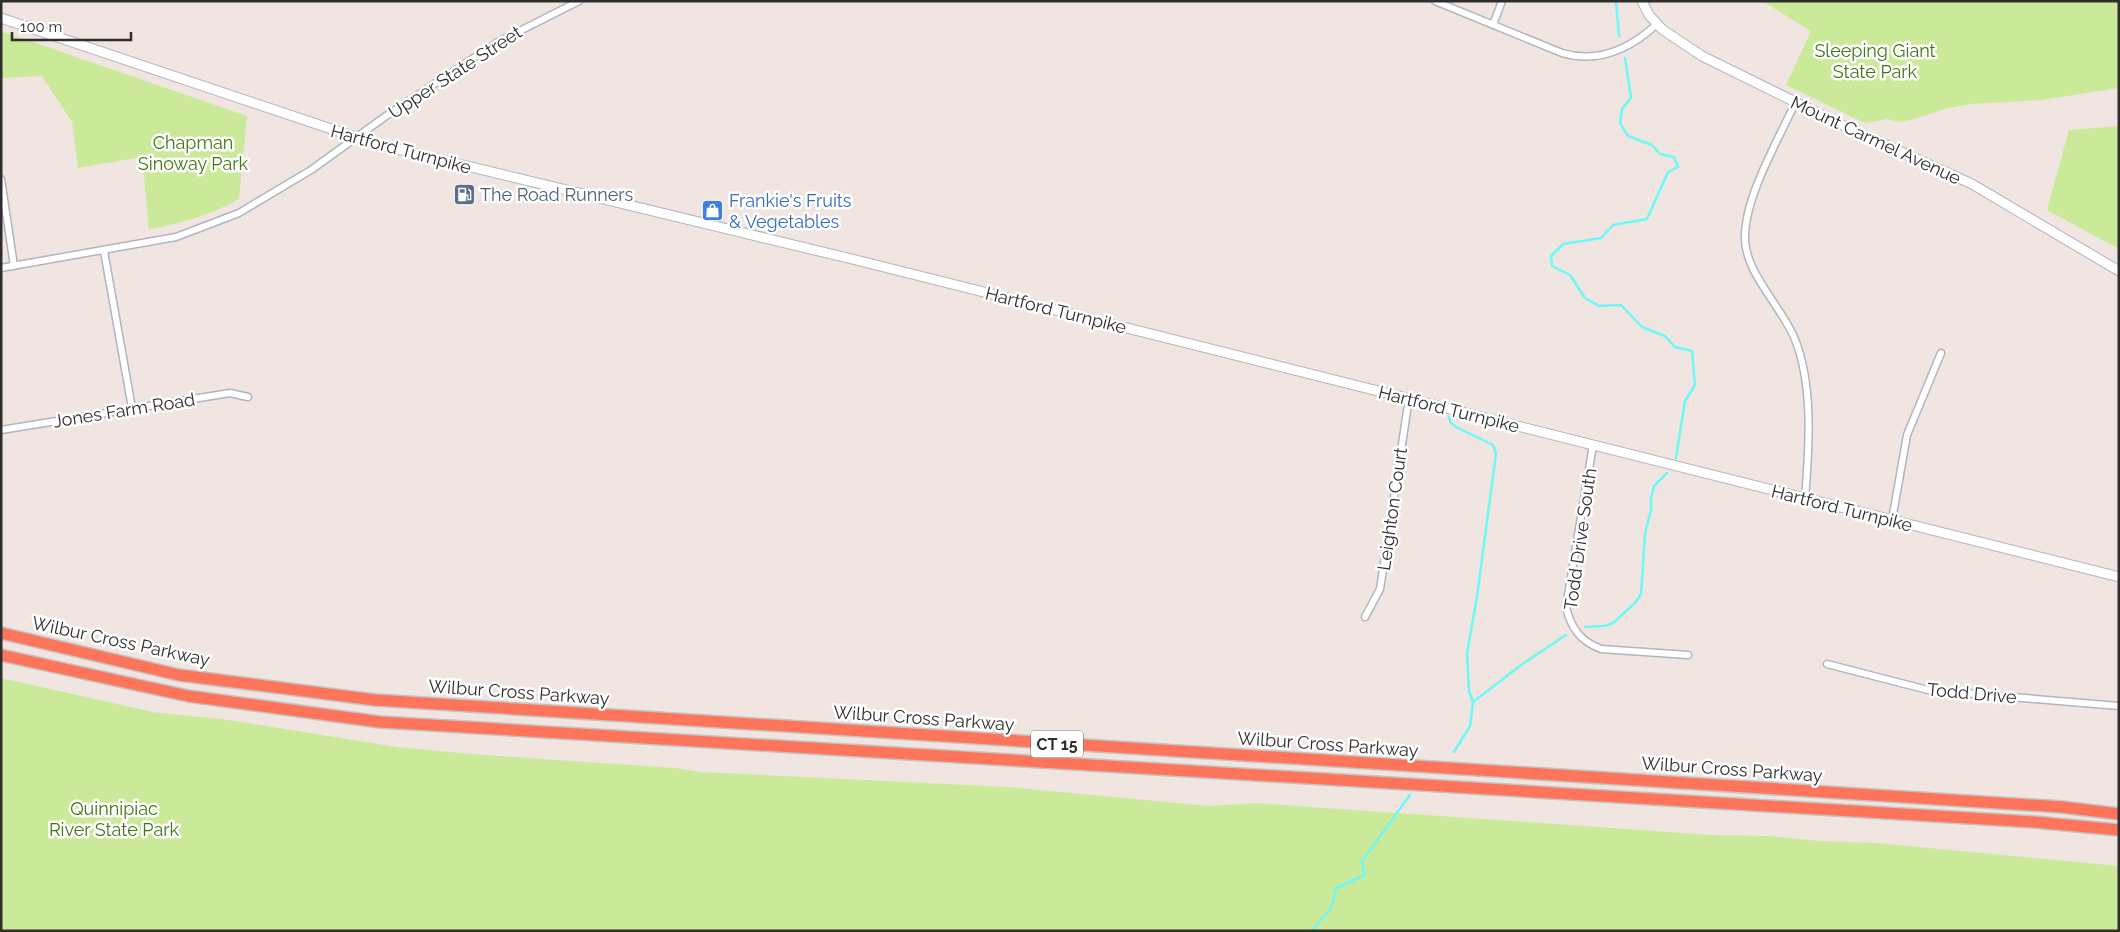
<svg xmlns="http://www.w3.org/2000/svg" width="2120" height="932" font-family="Raleway,sans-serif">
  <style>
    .green { fill: #cbea99 }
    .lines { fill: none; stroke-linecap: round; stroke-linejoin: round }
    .stream { stroke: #6cf9f7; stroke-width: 2.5 }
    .street-casing { stroke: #b0b6be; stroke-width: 9 }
    .secondary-casing { stroke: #b0b6be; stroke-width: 11 }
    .highway-casing { stroke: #c4c4c4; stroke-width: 14 }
    .street { stroke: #fff; stroke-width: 6 }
    .secondary { stroke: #fff; stroke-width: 9 }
    .highway { stroke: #ff755c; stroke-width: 11 }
    .labels { text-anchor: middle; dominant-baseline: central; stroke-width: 5; stroke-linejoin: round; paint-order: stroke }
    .shield { fill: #fff; stroke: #6d6d6d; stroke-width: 1 }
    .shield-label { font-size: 16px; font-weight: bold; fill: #2e2e2e }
    .park-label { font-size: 18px; fill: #437415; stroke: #fff }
    .street-label { font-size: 18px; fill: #2e2e2e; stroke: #fff }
    .service-label { font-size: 18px; fill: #4e5e75; stroke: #fff; text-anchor: start }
    .shop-label { font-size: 18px; fill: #366cbe; stroke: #fff; text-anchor: start }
  </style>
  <rect width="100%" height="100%" fill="#f0e5e0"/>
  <path class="green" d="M1762,1H2119V88L2041,100L1971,104L1948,108L1911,120L1897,122L1888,119L1865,123L1786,85L1811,31Z
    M1,31L247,116L239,199C210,215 181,224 149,229L142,157L78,168L72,122L42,76L1,78Z
    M2119,126V249L2047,210L2069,130Z
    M1,678L153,712L229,720L397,747L471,754L675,768L701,772L1009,787L1209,806L1257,803L1711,835L1769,836L1820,841L1877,843L2119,866V931H1Z"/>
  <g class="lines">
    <path class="stream" d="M1616,1L1619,36
      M1625,58L1631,98L1622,109L1620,123L1628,136L1652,145L1660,154L1674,157L1678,167L1668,172L1647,219L1613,225L1601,238L1563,244L1551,256L1552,266L1570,275L1585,298L1599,306L1621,305L1642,327L1665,336L1675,347L1692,351L1695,385L1685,401L1676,458
      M1449,417L1451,423L1456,427L1493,445L1496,453L1477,597L1467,653L1469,691L1473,702
      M1585,627L1604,626L1613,623L1635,603L1641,594L1645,534L1651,510V498L1654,486L1667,473
      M1454,752L1470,726L1473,702L1521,665L1566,635
      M1311,931L1331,909L1336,888L1365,875L1362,861L1410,795"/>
    <defs>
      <path id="street" d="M1435,1L1562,53C1599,64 1630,49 1657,24
        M1493,25L1502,1
        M1795,103C1778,141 1745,196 1745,237C1744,271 1780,305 1794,337C1814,384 1809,449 1805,499
        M1,179L14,266
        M104,251L132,408
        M1,268L176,237L239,213L311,170L386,116L498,42L579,1
        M1,430L230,393L248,397
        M1593,445L1566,607C1571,628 1580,641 1601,649L1688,655
        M1892,520L1907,435L1941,353
        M1365,617L1380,589L1409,398
        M1827,664L1928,690L2119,706"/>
      <path id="secondary" d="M1642,1L1649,15L1663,30L1702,56L1838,123L1972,184L2119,271
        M1,18L376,144L856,260L2119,577"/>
      <path id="highway" d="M1,633L179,675L375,700L2062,807L2119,814
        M1,655L188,696L380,722L2034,822L2119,830"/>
    </defs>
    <use href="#street" class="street-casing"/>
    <use href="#secondary" class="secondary-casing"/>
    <use href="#highway" class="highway-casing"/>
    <use href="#street" class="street"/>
    <use href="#secondary" class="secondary"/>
    <use href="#highway" class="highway"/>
  </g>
  <defs>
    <symbol id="fuel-square" viewBox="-11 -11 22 22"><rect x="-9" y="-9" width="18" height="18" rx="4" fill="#5c6f8a" stroke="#fff"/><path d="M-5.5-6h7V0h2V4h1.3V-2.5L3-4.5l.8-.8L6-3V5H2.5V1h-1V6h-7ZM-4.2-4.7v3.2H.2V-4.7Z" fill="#fff"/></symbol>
    <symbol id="shop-square" viewBox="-11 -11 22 22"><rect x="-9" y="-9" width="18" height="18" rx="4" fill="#3f7fe0" stroke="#fff"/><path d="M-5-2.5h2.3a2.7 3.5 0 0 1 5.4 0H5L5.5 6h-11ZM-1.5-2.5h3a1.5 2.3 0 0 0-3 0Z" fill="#fff"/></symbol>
  </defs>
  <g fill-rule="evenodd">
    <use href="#fuel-square" x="452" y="182" width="25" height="25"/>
    <use href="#shop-square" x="700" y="198" width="25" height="25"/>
  </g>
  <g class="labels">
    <rect class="shield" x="1031" y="730.5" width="52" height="27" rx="4"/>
    <g class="shield-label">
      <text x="1057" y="744">CT 15</text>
    </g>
    <g class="park-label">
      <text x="1875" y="50">Sleeping Giant<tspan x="1875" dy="21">State Park</tspan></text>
      <text x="193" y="142">Chapman<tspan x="193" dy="21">Sinoway Park</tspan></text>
      <text x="114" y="808">Quinnipiac<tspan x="114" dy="21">River State Park</tspan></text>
    </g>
    <g class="street-label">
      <text transform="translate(455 72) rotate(-33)">Upper State Street</text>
      <text transform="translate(1876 140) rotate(25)">Mount Carmel Avenue</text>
      <text transform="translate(401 149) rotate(15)">Hartford Turnpike</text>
      <text transform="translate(1056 310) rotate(14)">Hartford Turnpike</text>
      <text transform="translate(1449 409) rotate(14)">Hartford Turnpike</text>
      <text transform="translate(124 410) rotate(-9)">Jones Farm Road</text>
      <text transform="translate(1842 508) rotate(14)">Hartford Turnpike</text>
      <text transform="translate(1392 509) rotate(-82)">Leighton Court</text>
      <text transform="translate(1580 539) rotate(-82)">Todd Drive South</text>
      <text transform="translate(121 641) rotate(12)">Wilbur Cross Parkway</text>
      <text transform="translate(519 692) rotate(4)">Wilbur Cross Parkway</text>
      <text transform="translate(1972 693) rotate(5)">Todd Drive</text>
      <text transform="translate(924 718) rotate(4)">Wilbur Cross Parkway</text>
      <text transform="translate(1328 744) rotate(4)">Wilbur Cross Parkway</text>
      <text transform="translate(1732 769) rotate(4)">Wilbur Cross Parkway</text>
    </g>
    <g class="service-label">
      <text x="480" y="194">The Road Runners</text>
    </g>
    <g class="shop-label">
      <text x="729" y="200">Frankie's Fruits<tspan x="729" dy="21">&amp; Vegetables</tspan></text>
    </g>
  </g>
  <rect width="2120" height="932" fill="none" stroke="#2e2e2e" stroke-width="5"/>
  <path d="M12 32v8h119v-8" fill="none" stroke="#2e2e2e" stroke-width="2.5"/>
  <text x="20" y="32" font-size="15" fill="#2e2e2e" stroke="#ffffff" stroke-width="4" paint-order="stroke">100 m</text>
</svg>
